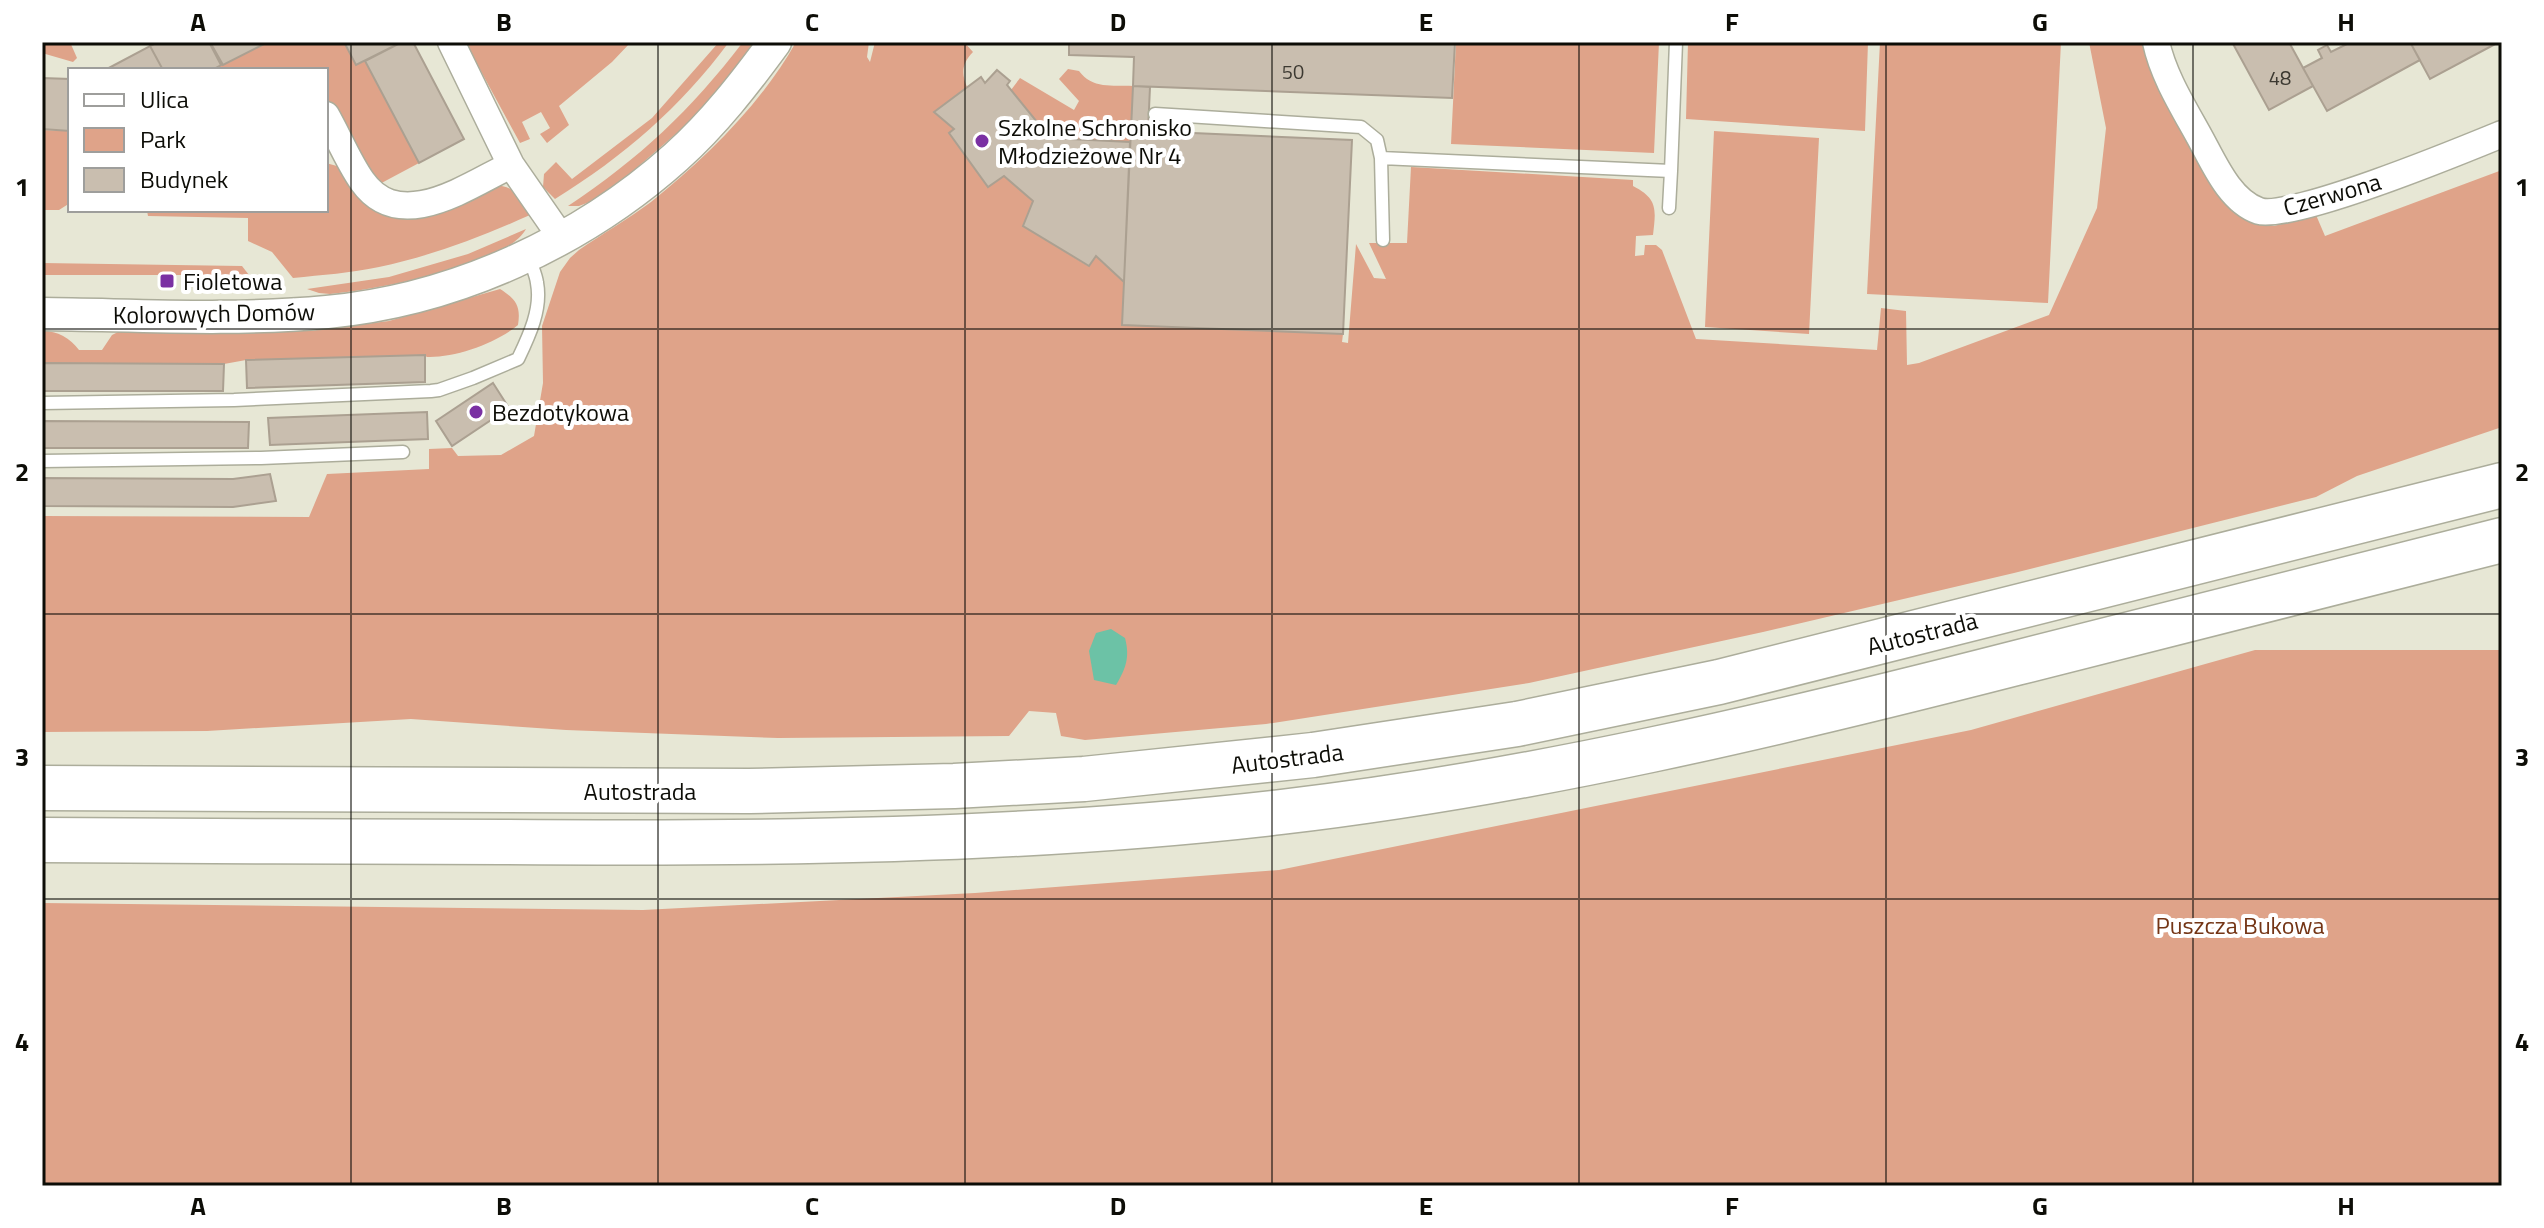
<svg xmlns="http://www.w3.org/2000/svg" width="2544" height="1228" font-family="'Titillium Web',sans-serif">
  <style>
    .green { fill: #dfa389 }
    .water { fill: #6cc2a6 }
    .building { fill: #c9beaf; stroke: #aba091; stroke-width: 2 }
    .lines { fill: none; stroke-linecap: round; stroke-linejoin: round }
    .service-casing { stroke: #acad9b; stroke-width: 15 }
    .minor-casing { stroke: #acad9b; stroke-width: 29 }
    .tertiary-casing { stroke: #acad9b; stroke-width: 35 }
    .motorway-casing { stroke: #acad9b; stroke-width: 47 }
    .service { stroke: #fff; stroke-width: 12 }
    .minor { stroke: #fff; stroke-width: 26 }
    .tertiary { stroke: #fff; stroke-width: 32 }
    .motorway { stroke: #fff; stroke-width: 44 }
    .grid { fill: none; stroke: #0d0d07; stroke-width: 2; stroke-opacity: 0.55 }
    .poi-dot { fill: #7a30a3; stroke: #fff; stroke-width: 3 }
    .labels { text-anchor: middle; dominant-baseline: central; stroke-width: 8; stroke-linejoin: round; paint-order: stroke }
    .number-label { font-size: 20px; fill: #3c3931 }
    .poi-label { font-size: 24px; fill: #0d0d07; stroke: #fff; text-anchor: start }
    .street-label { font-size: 24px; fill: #0d0d07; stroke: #fff }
    .park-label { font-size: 24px; fill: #743515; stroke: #fff }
    .neatline { fill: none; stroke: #0d0d07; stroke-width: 3 }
    .grid-label { font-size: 26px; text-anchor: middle; font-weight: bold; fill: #0d0d07 }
  </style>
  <rect width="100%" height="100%" fill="#e7e7d5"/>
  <path class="green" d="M42,42H70L77,58L73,62L42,53Z
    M268,42H344L356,65L365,61L419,163L374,187L326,98V70H212Z
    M465,42H631L612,62L559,106L569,125L547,143L540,134L550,128L541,112L522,122L530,139L520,143Z
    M719,42H729C681,107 623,157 555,199L543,187L544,174L556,162L572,179L652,118Z
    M743,42H754L733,73L686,125L632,172L592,201L579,206H568C639,159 691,110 743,42Z
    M796,42H869L867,57L870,62L875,42H964L973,52C962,63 961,73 967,87L934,112L954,129L950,133L988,187L1004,176L1033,201L1023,226L1088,266L1096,256L1124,282L1122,325L1343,334L1342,342L1348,343L1356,244L1374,278L1386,279L1369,243H1407L1411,167L1633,180V186C1658,199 1656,209 1653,235L1636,236L1635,256L1644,255L1645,245H1656L1662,250L1696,339L1877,350L1881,308L1906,311L1907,365L1919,363L2049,315L2097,208L2106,128L2089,42H2146L2152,69L2211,186L2221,199L2241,217L2251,222L2274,226L2316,215L2325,236L2502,170V427L2357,476L2316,497L2014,573L1763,632L1529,683L1266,724L1085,740L1061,736L1056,713L1029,711L1009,736L778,738L566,730L411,719L207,731L42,732V516L309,517L327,474L429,469V449L452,448L458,456L501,455L534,436L543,383L542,326L560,272L570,258L579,250C602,234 628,219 651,202C705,159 762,103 796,42Z
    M1456,42H1659L1654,153L1451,144Z
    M1688,42H1868L1865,131L1686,119Z
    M1880,42H2061L2048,303L1867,294Z
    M1068,69L1079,71C1092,89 1112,85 1133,86L1130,142L1050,138L1011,90L1020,78L1074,110L1079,101L1059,79Z
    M42,130L70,131V203L59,210H42Z
    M1714,131L1819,138L1809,334L1705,327Z
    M326,163L344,168L371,201L495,185C513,186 525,197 530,215C481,237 431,256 379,267C351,273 322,275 293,278L272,252L248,241V218L148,216L147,211L144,210H326Z
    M526,229C505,267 373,290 330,294L319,293L307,289L389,277L468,254Z
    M42,263L242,266L249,275H42Z
    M500,289C516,299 521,306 518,325C497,343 455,358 427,357L424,355L246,360L224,364L42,363V331C58,331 70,338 79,350H102L112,335L122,330L309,331L389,321Z
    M2255,650H2502V1186H42V903L643,910L975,893L1279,870L1971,730Z"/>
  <path class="water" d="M1111,629L1125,638C1130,657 1126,668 1116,685L1094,680L1089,651L1096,633Z"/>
  <path class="building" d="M158,42H209L221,65L212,70H163L150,46Z
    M210,42H268L223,65Z
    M344,42H399L400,43L356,65Z
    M413,42L464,139L419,163L365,61L402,42Z
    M1069,42H1455L1452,98L1133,86L1134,57L1069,55Z
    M2232,42H2293L2290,44L2313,86L2269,110Z
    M2351,42H2410L2420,60L2327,111L2303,68L2322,58L2318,50L2327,45L2331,52Z
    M2410,42H2499L2430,79Z
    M150,46L163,70H105Z
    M997,70L1010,81L1007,85L1050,138L1130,142L1124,282L1096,256L1089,266L1023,226L1033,201L1004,176L988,187L949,133L954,129L934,112L981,77L985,83Z
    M42,78L70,79V131L42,129Z
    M1133,86L1150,87L1148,131L1352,140L1343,334L1122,325Z
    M425,355V382L247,388L246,360Z
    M42,363L224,364L223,391H42Z
    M493,383L509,408L452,446L436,421Z
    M427,412L428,439L270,445L268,418Z
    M42,421L249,422L248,448H42Z
    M270,474L276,501L233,507L42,506V478L233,479Z"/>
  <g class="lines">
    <defs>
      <path id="service" d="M1155,114L1361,127L1377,140L1381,158L1383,240
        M1381,158L1671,171L1676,42
        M1669,208L1671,171
        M42,403L234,400L431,391L439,390L473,378L518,359C529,336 542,309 537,283C536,274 531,265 529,257
        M42,461L261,458L403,452"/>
      <path id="minor" d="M2156,42C2163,75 2183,107 2199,136C2213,161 2229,201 2259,211C2291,221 2463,150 2502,134
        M326,115C338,136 348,161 362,181C400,235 467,186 511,165L451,42
        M511,165L561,237"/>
      <path id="tertiary" d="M42,314C137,315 233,321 327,312C455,300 581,242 676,157C714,123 745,83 775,42"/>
      <path id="motorway" d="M42,788L749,791L954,786L1084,779L1313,755L1517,724L1719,682L2502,485
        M42,840C196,841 351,842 505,842C765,844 1023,842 1281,812C1530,783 1774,725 2016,663C2178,622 2340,581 2502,540"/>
    </defs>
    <use href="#service" class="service-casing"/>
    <use href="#minor" class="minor-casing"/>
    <use href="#tertiary" class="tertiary-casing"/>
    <use href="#motorway" class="motorway-casing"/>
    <use href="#service" class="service"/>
    <use href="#minor" class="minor"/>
    <use href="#tertiary" class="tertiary"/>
    <use href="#motorway" class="motorway"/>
  </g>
  <path class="grid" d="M351,42V1186M658,42V1186M965,42V1186M1272,42V1186M1579,42V1186M1886,42V1186M2193,42V1186M42,329H2502M42,614H2502M42,899H2502"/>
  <g class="poi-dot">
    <circle cx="982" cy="141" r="8"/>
    <rect x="159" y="273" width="16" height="16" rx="4"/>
    <circle cx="476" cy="412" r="8"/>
  </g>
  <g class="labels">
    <g class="number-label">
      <text x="1293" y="71">50</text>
      <text x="2280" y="77">48</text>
    </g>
    <g class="poi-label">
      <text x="998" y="127">Szkolne Schronisko<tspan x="998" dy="28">Młodzieżowe Nr 4</tspan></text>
      <text x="183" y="281">Fioletowa</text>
      <text x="492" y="412">Bezdotykowa</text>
    </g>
    <g class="street-label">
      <text transform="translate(2332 194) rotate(-16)">Czerwona</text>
      <text transform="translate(214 313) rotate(-1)">Kolorowych Domów</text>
      <text transform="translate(1922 633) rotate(-14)">Autostrada</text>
      <text transform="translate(1287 758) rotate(-7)">Autostrada</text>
      <text x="640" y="791">Autostrada</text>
    </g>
    <g class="park-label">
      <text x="2240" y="925">Puszcza Bukowa</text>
    </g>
  </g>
  <rect width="2544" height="1228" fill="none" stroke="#ffffff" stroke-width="88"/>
  <rect x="68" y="68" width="260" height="144" fill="#ffffff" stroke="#9e9e9c" stroke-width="2"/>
  <rect x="84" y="94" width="40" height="12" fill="#ffffff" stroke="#9e9e9c" stroke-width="2"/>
  <text x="140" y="108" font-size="24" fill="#0d0d07">Ulica</text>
  <rect x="84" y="128" width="40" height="24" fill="#dfa389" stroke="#9e9e9c" stroke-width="2"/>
  <text x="140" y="148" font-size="24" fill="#0d0d07">Park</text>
  <rect x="84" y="168" width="40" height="24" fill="#c9beaf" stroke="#9e9e9c" stroke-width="2"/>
  <text x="140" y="188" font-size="24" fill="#0d0d07">Budynek</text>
  <rect x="44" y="44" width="2456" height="1140" class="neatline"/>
  <g class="grid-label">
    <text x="198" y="31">A</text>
    <text x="504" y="31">B</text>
    <text x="812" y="31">C</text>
    <text x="1118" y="31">D</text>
    <text x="1426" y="31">E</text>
    <text x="1732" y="31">F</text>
    <text x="2040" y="31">G</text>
    <text x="2346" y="31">H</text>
    <text x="22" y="196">1</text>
    <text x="2522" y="196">1</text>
    <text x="22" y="481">2</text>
    <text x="2522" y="481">2</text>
    <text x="22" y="766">3</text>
    <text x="2522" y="766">3</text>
    <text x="22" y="1051">4</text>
    <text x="2522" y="1051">4</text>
    <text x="198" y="1215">A</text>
    <text x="504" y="1215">B</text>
    <text x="812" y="1215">C</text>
    <text x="1118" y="1215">D</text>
    <text x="1426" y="1215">E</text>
    <text x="1732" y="1215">F</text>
    <text x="2040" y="1215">G</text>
    <text x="2346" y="1215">H</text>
  </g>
</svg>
